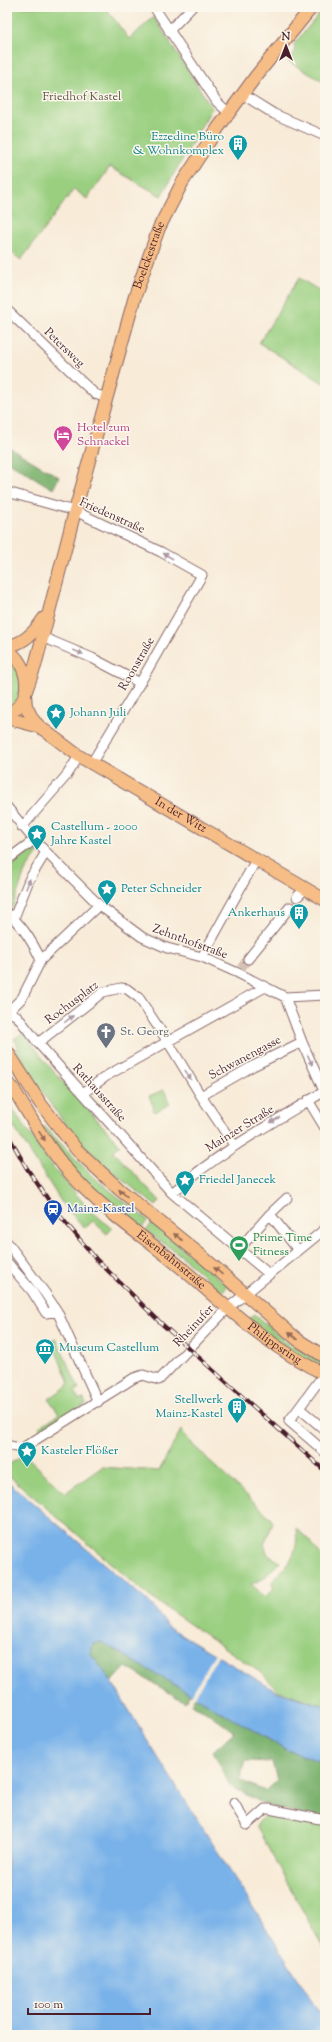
<svg xmlns="http://www.w3.org/2000/svg" width="332" height="2042" font-family="'Sorts Mill Goudy',serif">
  <style>
    .green { fill: #9acf80; stroke: #727756 }
    .forest { fill: #7bb26e; stroke: #62684c; fill-rule: evenodd }
    .water { fill: #79b2e9; stroke: #62688a }
    .pier { fill: #f8ebd8 }
    .lines { fill: none; stroke-linecap: round; stroke-linejoin: round }
    .minor-tunnel { stroke: #d5c2b5; stroke-width: 9; stroke-dasharray: 9 4.5; stroke-linecap: butt }
    .minor-casing { stroke: #876668; stroke-width: 11 }
    .major-casing { stroke: #876668; stroke-width: 14 }
    .minor { stroke: #fff; stroke-width: 9 }
    .major { stroke: #f6be86; stroke-width: 12 }
    .rail-casing { stroke: #4a1f2b; stroke-width: 4 }
    .rail { stroke: #fbf7ec; stroke-width: 2.5; stroke-dasharray: 8; stroke-linecap: butt }
    .oneway { fill: #ae9aa0 }
    .oneway2 { fill: #976754 }
    .labels { text-anchor: middle; dominant-baseline: central; stroke-width: 3; stroke-linejoin: round; paint-order: stroke }
    .park-label { font-size: 12px; fill: #625444; stroke: #fbf7ec }
    .culture-label { font-size: 12px; fill: #0d838f; stroke: #fbf7ec; text-anchor: start }
    .street-label { font-size: 12px; fill: #4a1f2b; stroke: #fbf7ec }
    .hotel-label { font-size: 12px; fill: #b23c85; stroke: #fbf7ec; text-anchor: start }
    .worship-label { font-size: 12px; fill: #5b616d; stroke: #fbf7ec; text-anchor: start }
    .transit-label { font-size: 12px; fill: #164399; stroke: #fbf7ec; text-anchor: start }
    .leisure-label { font-size: 12px; fill: #27864d; stroke: #fbf7ec; text-anchor: start }
  </style>
  <rect width="100%" height="100%" fill="#fbf7ec"/>
  <filter id="ink" filterUnits="userSpaceOnUse"><feTurbulence type="fractalNoise" baseFrequency=".025" numOctaves="2"/><feDisplacementMap in="SourceGraphic" scale="8" xChannelSelector="R" yChannelSelector="G"/><feConvolveMatrix kernelMatrix="1 2 1 2 8 2 1 2 1" color-interpolation-filters="sRGB"/></filter>
  <filter id="wash" filterUnits="userSpaceOnUse"><feTurbulence type="fractalNoise" baseFrequency=".012" numOctaves="4" result="noise"/><feDisplacementMap in="SourceGraphic" scale="16" xChannelSelector="R" yChannelSelector="G"/><feGaussianBlur stdDeviation="0.9" result="paint"/><feColorMatrix in="noise" values="0 0 0 0 0 0 0 0 0 0 0 0 0 0 0 0 0 1.4 0 .05"/><feComposite in="paint" operator="in"/></filter>
  <g filter="url(#wash)">
    <rect width="100%" height="100%" fill="#f8ebd8"/>
    <path class="green" d="M7,7H105L129,39L154,17L212,108L161,196L110,167L87,199L74,189L21,260L7,249Z
      M325,7V83L288,61L295,51L294,44Z
      M299,278L325,294V384L259,343Z
      M7,656L22,677L20,698L7,711Z
      M34,849L38,853L25,871L12,909L7,905V869Z
      M24,1033L47,1064L120,1145L113,1151L160,1201L156,1206L105,1166L70,1130L46,1098L16,1049L19,1047L14,1039Z
      M164,1090L170,1104L155,1112L152,1110L154,1108L149,1096Z
      M7,1101L53,1167L87,1207L112,1229L107,1234L93,1221L85,1228L64,1206L7,1116Z
      M44,1126L94,1178L148,1220L141,1229L114,1209L75,1172L43,1128Z
      M152,1223L228,1286L222,1292L179,1254L146,1231Z
      M7,1248L50,1307L48,1309L7,1257Z
      M254,1314L286,1342L325,1364V1370L297,1356L249,1319Z
      M56,1338L79,1389L75,1391L79,1400L83,1398L86,1404L42,1432L39,1427L59,1414L49,1399L66,1387L69,1382L51,1340Z
      M181,1430L194,1446L270,1517L273,1523L264,1544L268,1555L280,1562L263,1579L251,1584L265,1597L274,1588L272,1582C289,1562 299,1556 296,1528L309,1540L325,1560V1706L277,1690L264,1675L149,1596L7,1474V1466L24,1454L65,1493L102,1467L159,1471Z
      M271,1814L325,1821V1951L256,1826L264,1816Z"/>
    <path class="forest" d="M7,446L59,477L53,489L7,461Z
      M96,1642H101L190,1693L185,1702L126,1667L112,1682L91,1654L93,1644Z
      M195,1696L287,1750L325,1763V1819L268,1806L230,1786L213,1751L234,1732L204,1710L191,1705ZM246,1761L272,1762L277,1780L265,1791L239,1780Z"/>
    <path class="water" d="M7,1481L152,1605L167,1626L276,1691L325,1706V1763L287,1750L101,1642L93,1644L91,1654L112,1682L145,1737L325,2021V2035H7Z"/>
    <path class="pier" d="M215,1653L218,1655L194,1698L191,1696Z"/>
  </g>
  <g filter="url(#ink)">
    <g class="lines">
      <path class="minor-tunnel" d="M241,968L248,959"/>
      <defs>
        <path id="minor" d="M154,7L217,102L229,113
          M169,31L192,7
          M242,94L274,114L325,136
          M7,310L82,382L95,394L107,398
          M7,492L75,511L161,552L202,575L140,683L91,764
          M42,637L92,658L140,683
          M7,807L34,840L99,905L142,937L167,948L202,957L238,973L285,997L325,995
          M22,827L67,775L79,756
          M7,860L34,840
          M297,897L305,889
          M7,913C23,925 33,943 41,960L22,998L9,1011
          M14,918L29,880L46,852
          M202,957L256,860
          M248,959L290,907
          M41,960L99,905
          M285,997L302,1042L324,1091
          M7,1011L17,1016L38,1043L172,1193L269,1274
          M38,1043L103,992L121,988L127,989L139,998L168,1042L201,1096L234,1145
          M83,1093L108,1075L265,987
          M201,1096L253,1066L302,1042
          M308,1100L325,1128
          M172,1193C219,1152 272,1123 325,1091
          M270,1214L287,1198
          M7,1242L45,1293L57,1311L98,1402
          M239,1249L270,1214L298,1250
          M7,1262L32,1291L46,1313L57,1311
          M324,1374L299,1408L325,1430
          M299,1408L289,1421L325,1452
          M7,1445L19,1448L24,1447L134,1378L143,1375L159,1380L228,1308L325,1229
          M234,1803L247,1825L265,1809H269L325,1820"/>
        <g id="major">
          <path d="M7,646C24,644 35,632 44,618"/>
          <path d="M7,650C30,664 35,703 7,714"/>
          <path id="s1" d="M26,691L35,666L75,511L135,296L159,228L182,183L218,128L256,76L312,7"/>
          <path id="s2" d="M25,695L26,706L33,720L40,727L79,756L325,900"/>
          <path d="M7,718L40,727"/>
          <path d="M7,1051L40,1103L77,1150L119,1189L203,1257L298,1340L325,1357"/>
          <path id="s3" d="M7,1083L13,1088C33,1122 53,1157 81,1185C112,1217 150,1241 184,1270C228,1308 272,1350 325,1374"/>
        </g>
      </defs>
      <use href="#minor" class="minor-casing"/>
      <use href="#major" class="major-casing"/>
      <use href="#minor" class="minor"/>
      <use href="#major" class="major"/>
      <defs>
        <path id="rail" d="M7,1133L26,1167L56,1211L97,1260L163,1325L325,1471"/>
      </defs>
      <use href="#rail" class="rail-casing"/>
      <use href="#rail" class="rail"/>
    </g>
    <defs><path id="oneway-solid" d="M-6-.8H1V-3.2L6.5 0L1 3.2V.8H-6Z"/></defs>
    <g class="oneway">
      <use href="#oneway-solid" transform="translate(168 556) rotate(-150)"/>
      <use href="#oneway-solid" transform="translate(78 652) rotate(23)"/>
      <use href="#oneway-solid" transform="translate(28 884) rotate(-68)"/>
      <use href="#oneway-solid" transform="translate(69 1019) rotate(-38)"/>
      <use href="#oneway-solid" transform="translate(310 1060) rotate(65)"/>
      <use href="#oneway-solid" transform="translate(188 1075) rotate(59)"/>
      <use href="#oneway-solid" transform="translate(275 1120) rotate(149)"/>
    </g>
    <g class="oneway2">
      <use href="#oneway-solid" transform="translate(42 1136) rotate(56)"/>
      <use href="#oneway-solid" transform="translate(123 1193) rotate(-139)"/>
      <use href="#oneway-solid" transform="translate(178 1237) rotate(-142)"/>
      <use href="#oneway-solid" transform="translate(218 1271) rotate(-139)"/>
      <use href="#oneway-solid" transform="translate(293 1336) rotate(-140)"/>
    </g>
  </g>
  <defs>
    <symbol id="building-pin" viewBox="-11 -11 22 30"><path d="M0 17L-7.5 6A9.5 9.5 0 1 1 7.5 6Z" fill="#0f9aa8" stroke="#fbf7ec"/><path d="M-4-6H4V6H1V3H-1V6H-4ZM-2.5-4.3h1.7v1.8h-1.7ZM.8-4.3h1.7v1.8H.8ZM-2.5-1h1.7V.8h-1.7ZM.8-1h1.7V.8H.8Z" fill="#fff"/></symbol>
    <symbol id="hotel-pin" viewBox="-11 -11 22 30"><path d="M0 17L-7.5 6A9.5 9.5 0 1 1 7.5 6Z" fill="#d1479c" stroke="#fbf7ec"/><path d="M-6-4.5h1.5V1H6V5H4.5V3h-9V5H-6ZM-4 0a1.8 1.8 0 1 1 3.6 0ZM.5 0V-2.5h3Q6-2.5 6 0Z" fill="#fff"/></symbol>
    <symbol id="sight-pin" viewBox="-11 -11 22 30"><path d="M0 17L-7.5 6A9.5 9.5 0 1 1 7.5 6Z" fill="#0f9aa8" stroke="#fbf7ec"/><path d="M0-6L1.8-2.2L6-1.7L2.9 1.2L3.7 5.4L0 3.3L-3.7 5.4L-2.9 1.2L-6-1.7L-1.8-2.2Z" fill="#fff"/></symbol>
    <symbol id="church-pin" viewBox="-11 -11 22 30"><path d="M0 17L-7.5 6A9.5 9.5 0 1 1 7.5 6Z" fill="#6b7280" stroke="#fbf7ec"/><path d="M-1.2-6h2.4v3.5h3.3v2.4h-3.3V6h-2.4V-.1h-3.3v-2.4h3.3Z" fill="#fff"/></symbol>
    <symbol id="station-pin" viewBox="-11 -11 22 30"><path d="M0 17L-7.5 6A9.5 9.5 0 1 1 7.5 6Z" fill="#1a4fb4" stroke="#fbf7ec"/><path d="M-3-6H3Q5-6 5-4V2Q5 4 3 4L4.5 6H3L1.5 4h-3L-3 6H-4.5L-3 4Q-5 4-5 2V-4Q-5-6-3-6ZM-3.5-4v3h7v-3ZM-3.5 1v1.5H-2V1ZM2 1v1.5H3.5V1Z" fill="#fff"/></symbol>
    <symbol id="stadium-pin" viewBox="-11 -11 22 30"><path d="M0 17L-7.5 6A9.5 9.5 0 1 1 7.5 6Z" fill="#2e9e5b" stroke="#fbf7ec"/><path d="M0-5a6.5 5 0 1 0 0 10a6.5 5 0 1 0 0-10ZM-3.5-1.8h7v3.6h-7Z" fill="#fff"/></symbol>
    <symbol id="museum-pin" viewBox="-11 -11 22 30"><path d="M0 17L-7.5 6A9.5 9.5 0 1 1 7.5 6Z" fill="#0f9aa8" stroke="#fbf7ec"/><path d="M0-6L6-3V-2H-6V-3ZM-5-1h2V3h-2ZM-1-1h2V3h-2ZM3-1h2V3H3ZM-6 4H6V6H-6Z" fill="#fff"/></symbol>
  </defs>
  <g fill-rule="evenodd">
    <use href="#building-pin" x="227" y="133" width="22" height="30"/>
    <use href="#hotel-pin" x="52" y="424" width="22" height="30"/>
    <use href="#sight-pin" x="45" y="702" width="22" height="30"/>
    <use href="#sight-pin" x="26" y="823" width="22" height="30"/>
    <use href="#sight-pin" x="96" y="878" width="22" height="30"/>
    <use href="#building-pin" x="288" y="902" width="22" height="30"/>
    <use href="#church-pin" x="95" y="1021" width="22" height="30"/>
    <use href="#sight-pin" x="174" y="1169" width="22" height="30"/>
    <use href="#station-pin" x="42" y="1198" width="22" height="30"/>
    <use href="#stadium-pin" x="228" y="1234" width="22" height="30"/>
    <use href="#museum-pin" x="34" y="1337" width="22" height="30"/>
    <use href="#building-pin" x="226" y="1396" width="22" height="30"/>
    <use href="#sight-pin" x="16" y="1440" width="22" height="30"/>
  </g>
  <g class="labels">
    <g class="park-label">
      <text x="82" y="97">Friedhof Kastel</text>
    </g>
    <g class="culture-label">
      <text x="224" y="137" text-anchor="end">Ezzedine Büro<tspan x="224" dy="14">&amp; Wohnkomplex</tspan></text>
      <text x="70" y="713">Johann Juli</text>
      <text x="51" y="827">Castellum - 2000<tspan x="51" dy="14">Jahre Kastel</tspan></text>
      <text x="121" y="889">Peter Schneider</text>
      <text x="285" y="913" text-anchor="end">Ankerhaus</text>
      <text x="199" y="1180">Friedel Janecek</text>
      <text x="59" y="1348">Museum Castellum</text>
      <text x="223" y="1400" text-anchor="end">Stellwerk<tspan x="223" dy="14">Mainz-Kastel</tspan></text>
      <text x="41" y="1451">Kasteler Flößer</text>
    </g>
    <g class="street-label">
      <text stroke="none"><textPath href="#s1" startOffset="453">Boelckestraße</textPath></text>
      <text transform="translate(64 348) rotate(44)">Petersweg</text>
      <text transform="translate(112 516) rotate(24)">Friedenstraße</text>
      <text transform="translate(137 664) rotate(-60)">Roonstraße</text>
      <text stroke="none"><textPath href="#s2" startOffset="203">In der Witz</textPath></text>
      <text transform="translate(190 942) rotate(20)">Zehnthofstraße</text>
      <text transform="translate(72 1003) rotate(-37)">Rochusplatz</text>
      <text transform="translate(245 1058) rotate(-28)">Schwanengasse</text>
      <text transform="translate(99 1093) rotate(48)">Rathausstraße</text>
      <text transform="translate(240 1129) rotate(-32)">Mainzer Straße</text>
      <text stroke="none"><textPath href="#s3" startOffset="244">Eisenbahnstraße</textPath></text>
      <text transform="translate(194 1326) rotate(-47)">Rheinufer</text>
      <text stroke="none"><textPath href="#s3" startOffset="377">Philippsring</textPath></text>
    </g>
    <g class="hotel-label">
      <text x="77" y="428">Hotel zum<tspan x="77" dy="14">Schnackel</tspan></text>
    </g>
    <g class="worship-label">
      <text x="120" y="1032">St. Georg</text>
    </g>
    <g class="transit-label">
      <text x="67" y="1209">Mainz-Kastel</text>
    </g>
    <g class="leisure-label">
      <text x="253" y="1238">Prime Time<tspan x="253" dy="14">Fitness</tspan></text>
    </g>
  </g>
  <rect width="332" height="2042" fill="none" stroke="#fbf7ec" stroke-width="24"/>
  <g transform="translate(286 46)" stroke="#fbf7ec" stroke-width="3" paint-order="stroke">
  <path d="M0-3L7 15L0 10L-7 15Z" fill="#4a1f2b"/>
  <text y="-6" font-size="11" font-weight="bold" text-anchor="middle" fill="#4a1f2b">N</text>
  </g>
  <path d="M28 2008v6h122v-6" fill="none" stroke="#4a1f2b" stroke-width="2"/>
  <text x="34" y="2008" font-size="12" fill="#4a1f2b" stroke="#fbf7ec" stroke-width="3" paint-order="stroke">100 m</text>
</svg>
